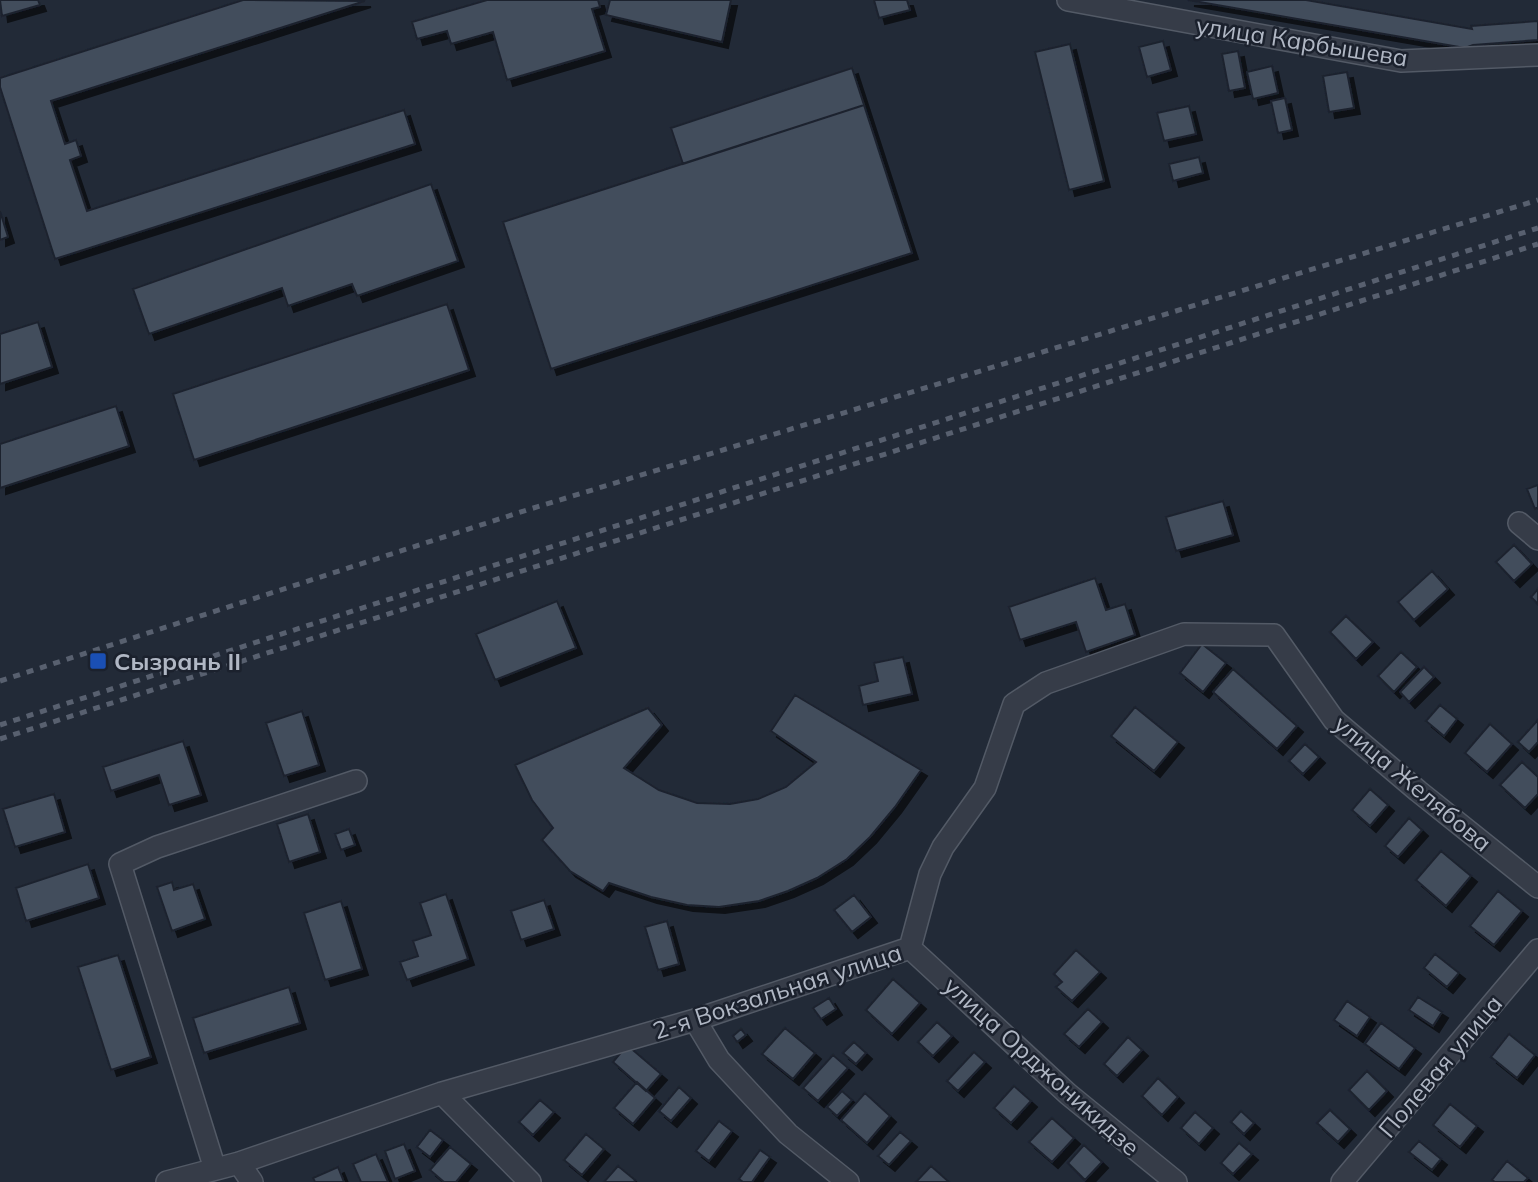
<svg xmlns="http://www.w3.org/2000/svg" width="1538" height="1182" font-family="Mulish,sans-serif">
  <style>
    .building { fill: #434d5c; stroke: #1d232f; stroke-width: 2; filter: url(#shadow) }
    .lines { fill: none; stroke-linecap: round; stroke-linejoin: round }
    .minor-casing { stroke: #535a66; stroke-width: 24 }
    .minor { stroke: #363c48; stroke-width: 21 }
    .rail { stroke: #58606f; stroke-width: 5; stroke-dasharray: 7 7; stroke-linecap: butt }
    .transit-dot { fill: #1a4fb4; stroke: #1b212d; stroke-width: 2.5 }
    .labels { text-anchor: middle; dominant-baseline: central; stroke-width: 5; stroke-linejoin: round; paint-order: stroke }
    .street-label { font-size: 24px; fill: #b0b7c4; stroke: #1b212d }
    .poi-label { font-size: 24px; font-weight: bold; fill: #b0b7c4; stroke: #1b212d; text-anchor: start }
  </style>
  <defs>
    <filter id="shadow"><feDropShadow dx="6" dy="6" stdDeviation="0" flood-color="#0009"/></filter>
  </defs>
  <rect width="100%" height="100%" fill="#222a37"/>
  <path class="building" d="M0,0H38L40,5L2,16Z
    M243,0L365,1L51,101L65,144L76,140L81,156L70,160L87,211L404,110L415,144L55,259L0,87V78Z
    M487,0H598L600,7L592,9L605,51L507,80L493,32L451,44L447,31L417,39L412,22Z
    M610,0H731L722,42L606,15Z
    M874,0H907L910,10L879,18Z
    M1188,0H1306L1472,29L1471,26L1538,21V40L1473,45L1465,48Z
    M1163,41L1171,70L1147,77L1139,47Z
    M1070,44L1104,181L1069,190L1035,52Z
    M1238,51L1245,88L1229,91L1222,54Z
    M1272,66L1278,93L1253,99L1247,72Z
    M852,68L864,105L683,164L671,128Z
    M1347,72L1354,108L1329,112L1323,76Z
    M1285,98L1292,130L1278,133L1271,101Z
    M864,105L912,253L551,369L503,222Z
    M1189,106L1196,134L1164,141L1157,113Z
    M1199,157L1203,173L1173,181L1169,164Z
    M431,184L458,261L357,296L352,284L288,306L282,288L149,334L133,289Z
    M0,211L8,237L0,240Z
    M447,304L469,370L194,460L173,394Z
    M38,322L52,367L0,384V334Z
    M116,406L129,446L0,488V444Z
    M1538,485V507L1535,509L1527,489Z
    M1223,501L1233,535L1176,551L1166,517Z
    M1514,545L1532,564L1514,581L1496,562Z
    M1432,571L1448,589L1414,620L1398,602Z
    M1095,578L1106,610L1125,604L1135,635L1086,652L1076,622L1020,640L1009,607Z
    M1538,589V604L1531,597Z
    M557,601L576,648L495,680L476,634Z
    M1346,616L1373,642L1356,659L1330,632Z
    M1202,644L1226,663L1203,692L1180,673Z
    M1401,652L1417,667L1394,692L1378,676Z
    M903,657L912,694L863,705L859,686L878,681L874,663Z
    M1424,667L1434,677L1409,702L1400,692Z
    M1233,669L1297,726L1277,749L1213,692Z
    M795,695L921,770L895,807L870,837L847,859L817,878L788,891L759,901L719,907L687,905L651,897L609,883L603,891L570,871L542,840L553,828L532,800L515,765L648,708L662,725L624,768L659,790L697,803L730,804L758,799L786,787L816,762L771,731Z
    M1440,705L1457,719L1444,736L1426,721Z
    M1135,707L1178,742L1154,771L1111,736Z
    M302,711L319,765L284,776L266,723Z
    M1538,720V742L1529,752L1518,742Z
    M1490,724L1512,744L1487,772L1465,753Z
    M183,741L201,795L169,805L159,775L111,791L103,767Z
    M1305,744L1319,757L1303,774L1289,761Z
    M1522,762L1538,777V794L1525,808L1500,785Z
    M1370,789L1388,805L1370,826L1352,810Z
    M54,794L65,832L15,847L3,809Z
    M308,814L320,852L289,862L277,824Z
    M1409,818L1422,830L1398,857L1385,846Z
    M349,829L355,845L341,850L335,834Z
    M1441,851L1471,876L1446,906L1416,880Z
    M88,864L99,898L26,921L16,888Z
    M172,882L174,890L193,884L205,919L172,931L157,887Z
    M1498,891L1522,911L1494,945L1470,926Z
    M446,894L468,959L407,980L400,962L418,956L413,941L431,935L420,903Z
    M854,895L871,917L852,932L834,910Z
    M544,900L554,929L521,940L511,911Z
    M341,901L362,969L325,980L304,913Z
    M667,921L679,964L658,970L645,927Z
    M1076,950L1100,972L1072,1001L1056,987L1062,982L1054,974Z
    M1435,954L1459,973L1447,987L1424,968Z
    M118,955L151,1057L111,1070L78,967Z
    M893,979L920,1003L892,1034L866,1010Z
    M289,987L300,1023L204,1053L193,1018Z
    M1418,997L1442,1012L1433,1026L1409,1010Z
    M829,998L836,1009L821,1019L813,1008Z
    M1347,1001L1370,1017L1357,1036L1334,1020Z
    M1088,1009L1102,1022L1079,1047L1064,1034Z
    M937,1022L952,1036L933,1056L918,1042Z
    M1381,1023L1415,1048L1399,1069L1365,1044Z
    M785,1028L815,1053L793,1079L762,1054Z
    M741,1029L746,1035L737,1042L733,1036Z
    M1509,1034L1535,1055L1517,1078L1491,1057Z
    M1128,1037L1142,1050L1117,1076L1104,1064Z
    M854,1042L866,1053L856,1064L843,1053Z
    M627,1045L661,1074L646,1091L613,1062Z
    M974,1052L985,1062L958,1091L947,1081Z
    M833,1055L848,1068L818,1101L803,1088Z
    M1367,1071L1387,1091L1369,1110L1349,1090Z
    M1158,1078L1178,1097L1162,1115L1142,1096Z
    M637,1082L655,1098L633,1124L614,1108Z
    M1014,1086L1031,1101L1011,1123L994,1108Z
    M679,1087L691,1098L671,1121L659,1111Z
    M842,1091L852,1100L837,1116L827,1107Z
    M865,1093L890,1116L867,1143L841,1120Z
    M540,1100L554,1112L533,1135L519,1122Z
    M1450,1104L1477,1126L1460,1147L1433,1125Z
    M1330,1110L1350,1129L1338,1142L1317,1123Z
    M1241,1111L1254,1123L1244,1134L1231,1122Z
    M1195,1112L1213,1128L1199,1144L1181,1128Z
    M1052,1118L1074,1138L1052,1162L1029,1142Z
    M719,1121L732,1131L709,1161L696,1151Z
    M430,1130L443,1140L430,1157L417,1147Z
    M900,1132L911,1141L889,1165L878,1156Z
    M586,1134L604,1149L582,1175L564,1160Z
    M1419,1141L1441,1159L1432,1170L1409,1152Z
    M1239,1143L1252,1154L1233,1174L1221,1163Z
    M404,1144L415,1171L395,1179L385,1151Z
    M1084,1145L1102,1162L1085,1180L1068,1163Z
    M450,1147L471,1164L456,1182H444L430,1170Z
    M760,1150L770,1157L752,1182H743L739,1179Z
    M376,1154L388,1182H361L353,1164Z
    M1507,1161L1528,1178L1524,1182H1495L1492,1180Z
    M618,1166L635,1180L634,1182H604Z
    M931,1166L949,1182H916Z
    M338,1167L344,1182H315L313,1178Z"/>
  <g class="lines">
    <defs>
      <path id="minor" d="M1068,0L1401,61L1538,55
        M1519,523L1538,539
        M910,948L1068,1094L1176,1182
        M695,1020L719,1060L788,1134L848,1182
        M442,1093L530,1182
        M239,1163L252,1182
        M215,1169L120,864L157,847L356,781
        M167,1182L239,1163L442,1093L695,1020L910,948L930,874L943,847L985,788L1014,704L1046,683L1184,634L1274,635L1334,720L1418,791L1538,887
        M1342,1182L1538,950"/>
    </defs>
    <use href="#minor" class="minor-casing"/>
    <use href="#minor" class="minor"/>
    <path class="rail" d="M0,681L527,510L1538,200
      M0,725L1538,228
      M0,739L1538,244"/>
  </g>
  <rect class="transit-dot" x="89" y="652" width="18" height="18" rx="3.5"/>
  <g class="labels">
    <g class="street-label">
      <text transform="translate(1302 41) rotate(9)">улица Карбышева</text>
      <text transform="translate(1413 783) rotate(40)">улица Желябова</text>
      <text transform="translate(777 991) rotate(-18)">2-я Вокзальная улица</text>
      <text transform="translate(1042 1066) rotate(42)">улица Орджоникидзе</text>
      <text transform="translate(1440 1066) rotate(-50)">Полевая улица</text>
    </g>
    <g class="poi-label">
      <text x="114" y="661">Сызрань II</text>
    </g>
  </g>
</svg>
